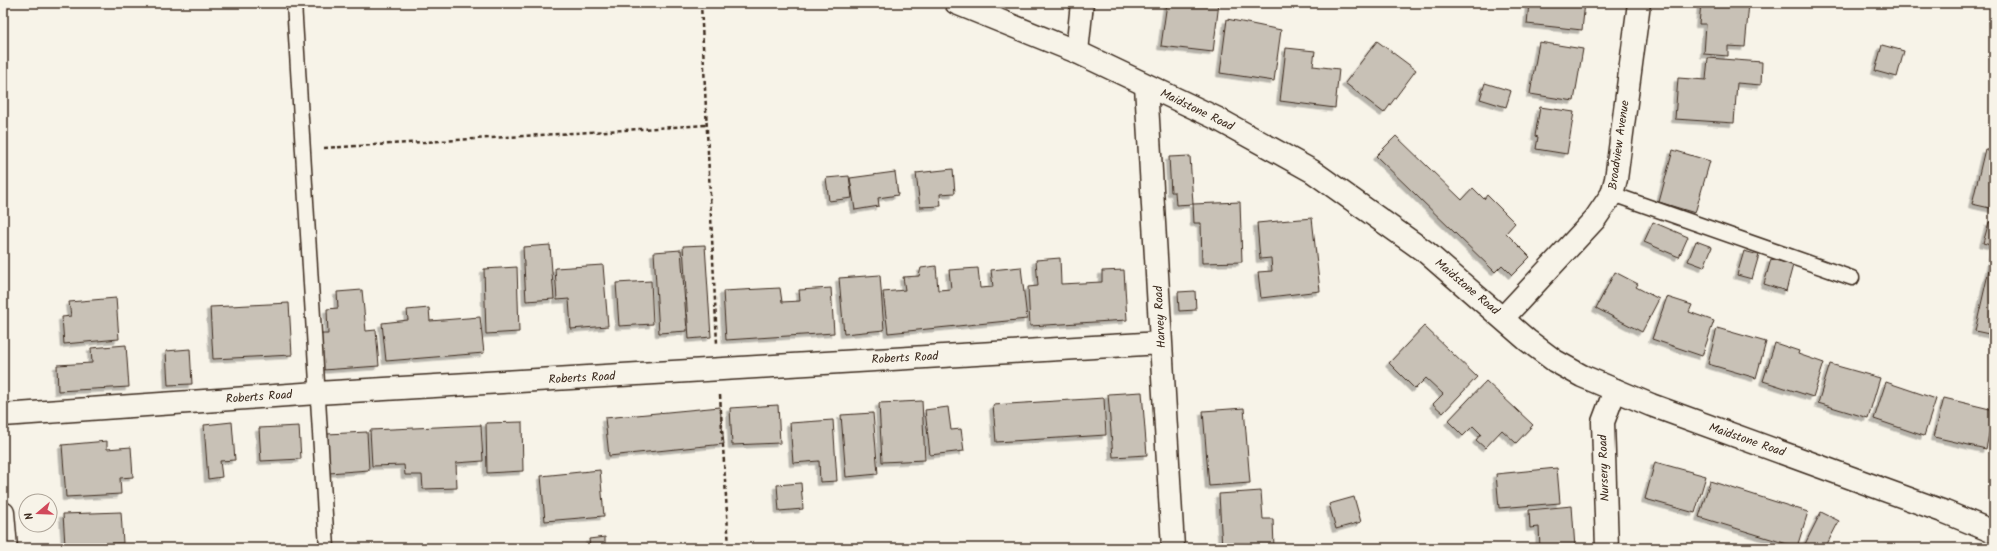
<svg xmlns="http://www.w3.org/2000/svg" width="1997" height="551" font-family="Kalam,sans-serif">
  <style>
    .building { fill: #c8c1b6; stroke: #3b2a1e; filter: url(#shadow) }
    .lines { fill: none; stroke-linecap: round; stroke-linejoin: round }
    .lane-casing { stroke: #3b2a1e; stroke-width: 17 }
    .street-casing { stroke: #3b2a1e; stroke-width: 25 }
    .secondary-casing { stroke: #3b2a1e; stroke-width: 25 }
    .primary-casing { stroke: #3b2a1e; stroke-width: 25 }
    .path { stroke: #3b2a1e; stroke-width: 2.5; stroke-dasharray: 4 3; stroke-linecap: butt }
    .lane { stroke: #f7f3e8; stroke-width: 14 }
    .street { stroke: #f7f3e8; stroke-width: 22 }
    .secondary { stroke: #f7f3e8; stroke-width: 22 }
    .primary { stroke: #f7f3e8; stroke-width: 22 }
    .labels { text-anchor: middle; dominant-baseline: central; stroke-width: 4; stroke-linejoin: round; paint-order: stroke }
    .street-label { font-size: 12px; fill: #3b2a1e; stroke: #f7f3e8 }
  </style>
  <defs>
    <filter id="shadow"><feDropShadow dx="-3.5" dy="3.5" stdDeviation="0" flood-color="#0004"/></filter>
  </defs>
  <rect width="100%" height="100%" fill="#f7f3e8"/>
  <filter id="ink" filterUnits="userSpaceOnUse"><feTurbulence type="fractalNoise" baseFrequency=".025" numOctaves="2"/><feDisplacementMap in="SourceGraphic" scale="8" xChannelSelector="R" yChannelSelector="G"/><feConvolveMatrix kernelMatrix="1 2 1 2 8 2 1 2 1" color-interpolation-filters="sRGB"/></filter>
  <g filter="url(#ink)">
    <path class="building" d="M1167,3H1219L1213,52L1161,46Z
      M1529,3H1585L1582,30L1527,24Z
      M1701,3H1749L1745,47L1728,46V56L1704,54L1706,24H1699Z
      M1227,19L1281,30L1274,81L1220,73Z
      M1377,41L1416,70L1384,113L1345,83Z
      M1539,42L1583,49L1574,101L1530,94Z
      M1882,45L1904,51L1897,77L1875,71Z
      M1286,48L1315,51L1313,66L1339,69L1335,108L1280,101Z
      M1708,58L1762,62L1761,85L1737,83L1734,123L1675,119L1678,78L1706,80Z
      M1485,83L1511,91L1506,107L1480,99Z
      M1540,107L1574,112L1567,154L1536,149L1538,137L1535,136Z
      M1396,136L1462,200L1473,188L1484,199L1487,195L1515,223L1506,233L1530,257L1512,275L1502,265L1495,272L1376,156Z
      M1985,149L1994,152V209L1972,204Z
      M1673,150L1710,161L1695,213L1659,202Z
      M1190,156L1193,204L1176,205L1175,192H1171L1169,157Z
      M953,169L955,193L940,194L941,206L920,207L916,173Z
      M895,172L898,195L878,198L879,206L855,210L850,178Z
      M849,176L852,198L829,201L826,178Z
      M1240,202L1242,262L1202,263L1201,223H1194L1193,204Z
      M1312,218L1320,291L1261,298L1258,272L1272,271L1271,258L1260,259L1257,223Z
      M1653,222L1688,237L1679,257L1644,242Z
      M1989,222L1994,223V246L1983,243Z
      M1696,241L1712,247L1704,267L1688,261Z
      M550,245L554,299L526,301L523,247Z
      M705,245L711,337L689,339L683,246Z
      M681,250L687,331L659,333L654,252Z
      M1744,251L1759,255L1752,279L1737,275Z
      M1993,252L1994,253V335L1975,331Z
      M1060,258L1061,284L1102,282V271L1124,270L1127,320L1030,326L1028,287L1038,286L1036,260Z
      M1771,259L1793,265L1786,291L1764,284Z
      M603,265L608,326L571,329L569,299L557,300L555,268Z
      M936,266L938,290L951,289L949,270L978,268L980,288L993,287L991,270L1021,267L1027,319L888,333L883,292L905,290L903,277L919,276L921,268Z
      M517,267L519,332L486,334L484,269Z
      M1615,272L1638,284L1636,287L1659,299L1642,332L1596,308Z
      M880,275L884,330L844,334L839,278Z
      M651,281L653,324L619,326L616,283Z
      M780,288L782,302L800,301L799,290L831,288L834,333L726,340L723,291Z
      M362,290L366,331L376,330L379,366L323,370L320,334H328L327,309L338,308L337,292Z
      M1195,291L1196,310L1179,311L1178,292Z
      M1667,297L1692,305L1689,312L1714,321L1702,356L1652,339Z
      M116,298L119,339L64,344L62,317L71,316L69,302Z
      M289,303L292,355L213,359L210,307Z
      M429,308L430,321L480,317L484,353L386,361L382,323L408,320L407,310Z
      M1424,326L1477,377L1443,413L1433,404L1443,394L1426,378L1415,389L1389,363Z
      M1717,328L1766,342L1756,378L1708,364Z
      M1775,343L1799,351L1798,354L1824,363L1813,397L1763,381Z
      M126,345L129,387L58,391L57,365L92,363L91,348Z
      M190,349L192,384L168,385L166,351Z
      M1830,364L1880,378L1868,418L1818,403Z
      M1486,381L1533,425L1516,443L1502,430L1485,448L1476,440L1481,434L1473,426L1463,436L1448,421Z
      M1886,382L1936,399L1924,436L1874,419Z
      M1142,392L1147,455L1113,457L1108,394Z
      M1104,398L1106,435L996,442L993,405Z
      M1944,398L1994,410L1986,449L1934,437Z
      M922,401L925,460L882,462L879,403Z
      M778,405L780,443L732,445L730,408Z
      M720,407L724,444L609,456L605,418Z
      M948,407L951,430L961,429L964,451L930,455L925,410Z
      M1244,408L1250,483L1209,486L1203,411Z
      M873,413L878,474L846,477L841,415Z
      M833,420L837,481L820,482L819,461L793,463L790,423Z
      M232,422L235,460L220,461L222,477L208,479L204,425Z
      M522,422L523,471L487,473L486,423Z
      M481,425L483,461L456,463L457,488L423,489L422,475H405L404,465L372,466L370,430Z
      M299,426L301,459L261,461L259,428Z
      M367,432L369,470L329,473L327,434Z
      M107,441V449L131,447L133,477L120,478L121,494L66,497L62,445Z
      M1655,462L1706,476L1695,513L1645,499Z
      M1557,468L1560,503L1499,508L1496,474Z
      M600,470L604,516L545,521L541,476Z
      M1710,481L1808,512L1797,547L1699,517Z
      M801,483L803,509L779,511L777,485Z
      M1261,491L1263,519H1273L1274,548H1222L1219,494Z
      M1354,497L1361,522L1336,529L1329,504Z
      M1572,506L1575,548H1540L1539,527L1530,528L1529,510Z
      M121,512L123,543L65,545L63,514Z
      M1821,512L1839,521L1825,548H1803Z
      M605,537V548H590L589,539Z
      M299,545V548H267Z"/>
    <g class="lines">
      <defs>
        <path id="lane" d="M294,3L327,548
          M1612,194L1852,278"/>
        <path id="street" d="M1077,52L1082,3
          M1146,86L1173,548
          M1503,318L1595,219L1612,194L1616,179L1639,3
          M3,415L317,393L1161,343
          M1607,548L1603,422L1615,390"/>
        <path id="secondary" d="M956,3L1077,52L1216,118L1312,171L1427,253L1527,340L1555,361L1582,376L1651,405L1945,512L1994,532"/>
        <path id="primary" d="M3,513L6,548"/>
      </defs>
      <use href="#lane" class="lane-casing"/>
      <use href="#street" class="street-casing"/>
      <use href="#secondary" class="secondary-casing"/>
      <use href="#primary" class="primary-casing"/>
      <path class="path" d="M701,3L717,344
        M324,148L707,125
        M720,395L729,548"/>
      <use href="#lane" class="lane"/>
      <use href="#street" class="street"/>
      <use href="#secondary" class="secondary"/>
      <use href="#primary" class="primary"/>
    </g>
  </g>
  <g class="labels">
    <g class="street-label">
      <text transform="translate(1197 110) rotate(26)">Maidstone Road</text>
      <text transform="translate(1619 145) rotate(-82)">Broadview Avenue</text>
      <text transform="translate(1467 287) rotate(40)">Maidstone Road</text>
      <text transform="translate(1160 317) rotate(-93)">Harvey Road</text>
      <text transform="translate(905 358) rotate(-3)">Roberts Road</text>
      <text transform="translate(582 378) rotate(-3)">Roberts Road</text>
      <text transform="translate(259 397) rotate(-4)">Roberts Road</text>
      <text transform="translate(1747 440) rotate(19)">Maidstone Road</text>
      <text transform="translate(1604 468) rotate(-92)">Nursery Road</text>
    </g>
  </g>
  <rect width="1997" height="551" fill="none" stroke="#f7f3e8" stroke-width="16"/>
  <rect x="8" y="8" width="1981" height="535" fill="none" stroke="#3b2a1e" stroke-width="1.5" filter="url(#ink)"/>
  <g transform="translate(38 513) rotate(251)"><circle r="19" fill="#f7f3e8" stroke="#aca397"/>
  <path d="M0-3L7 15L0 10L-7 15Z" fill="#d1495b"/>
  <text y="-6" font-size="11" font-weight="bold" text-anchor="middle" fill="#3b2a1e">N</text>
  </g>
</svg>
